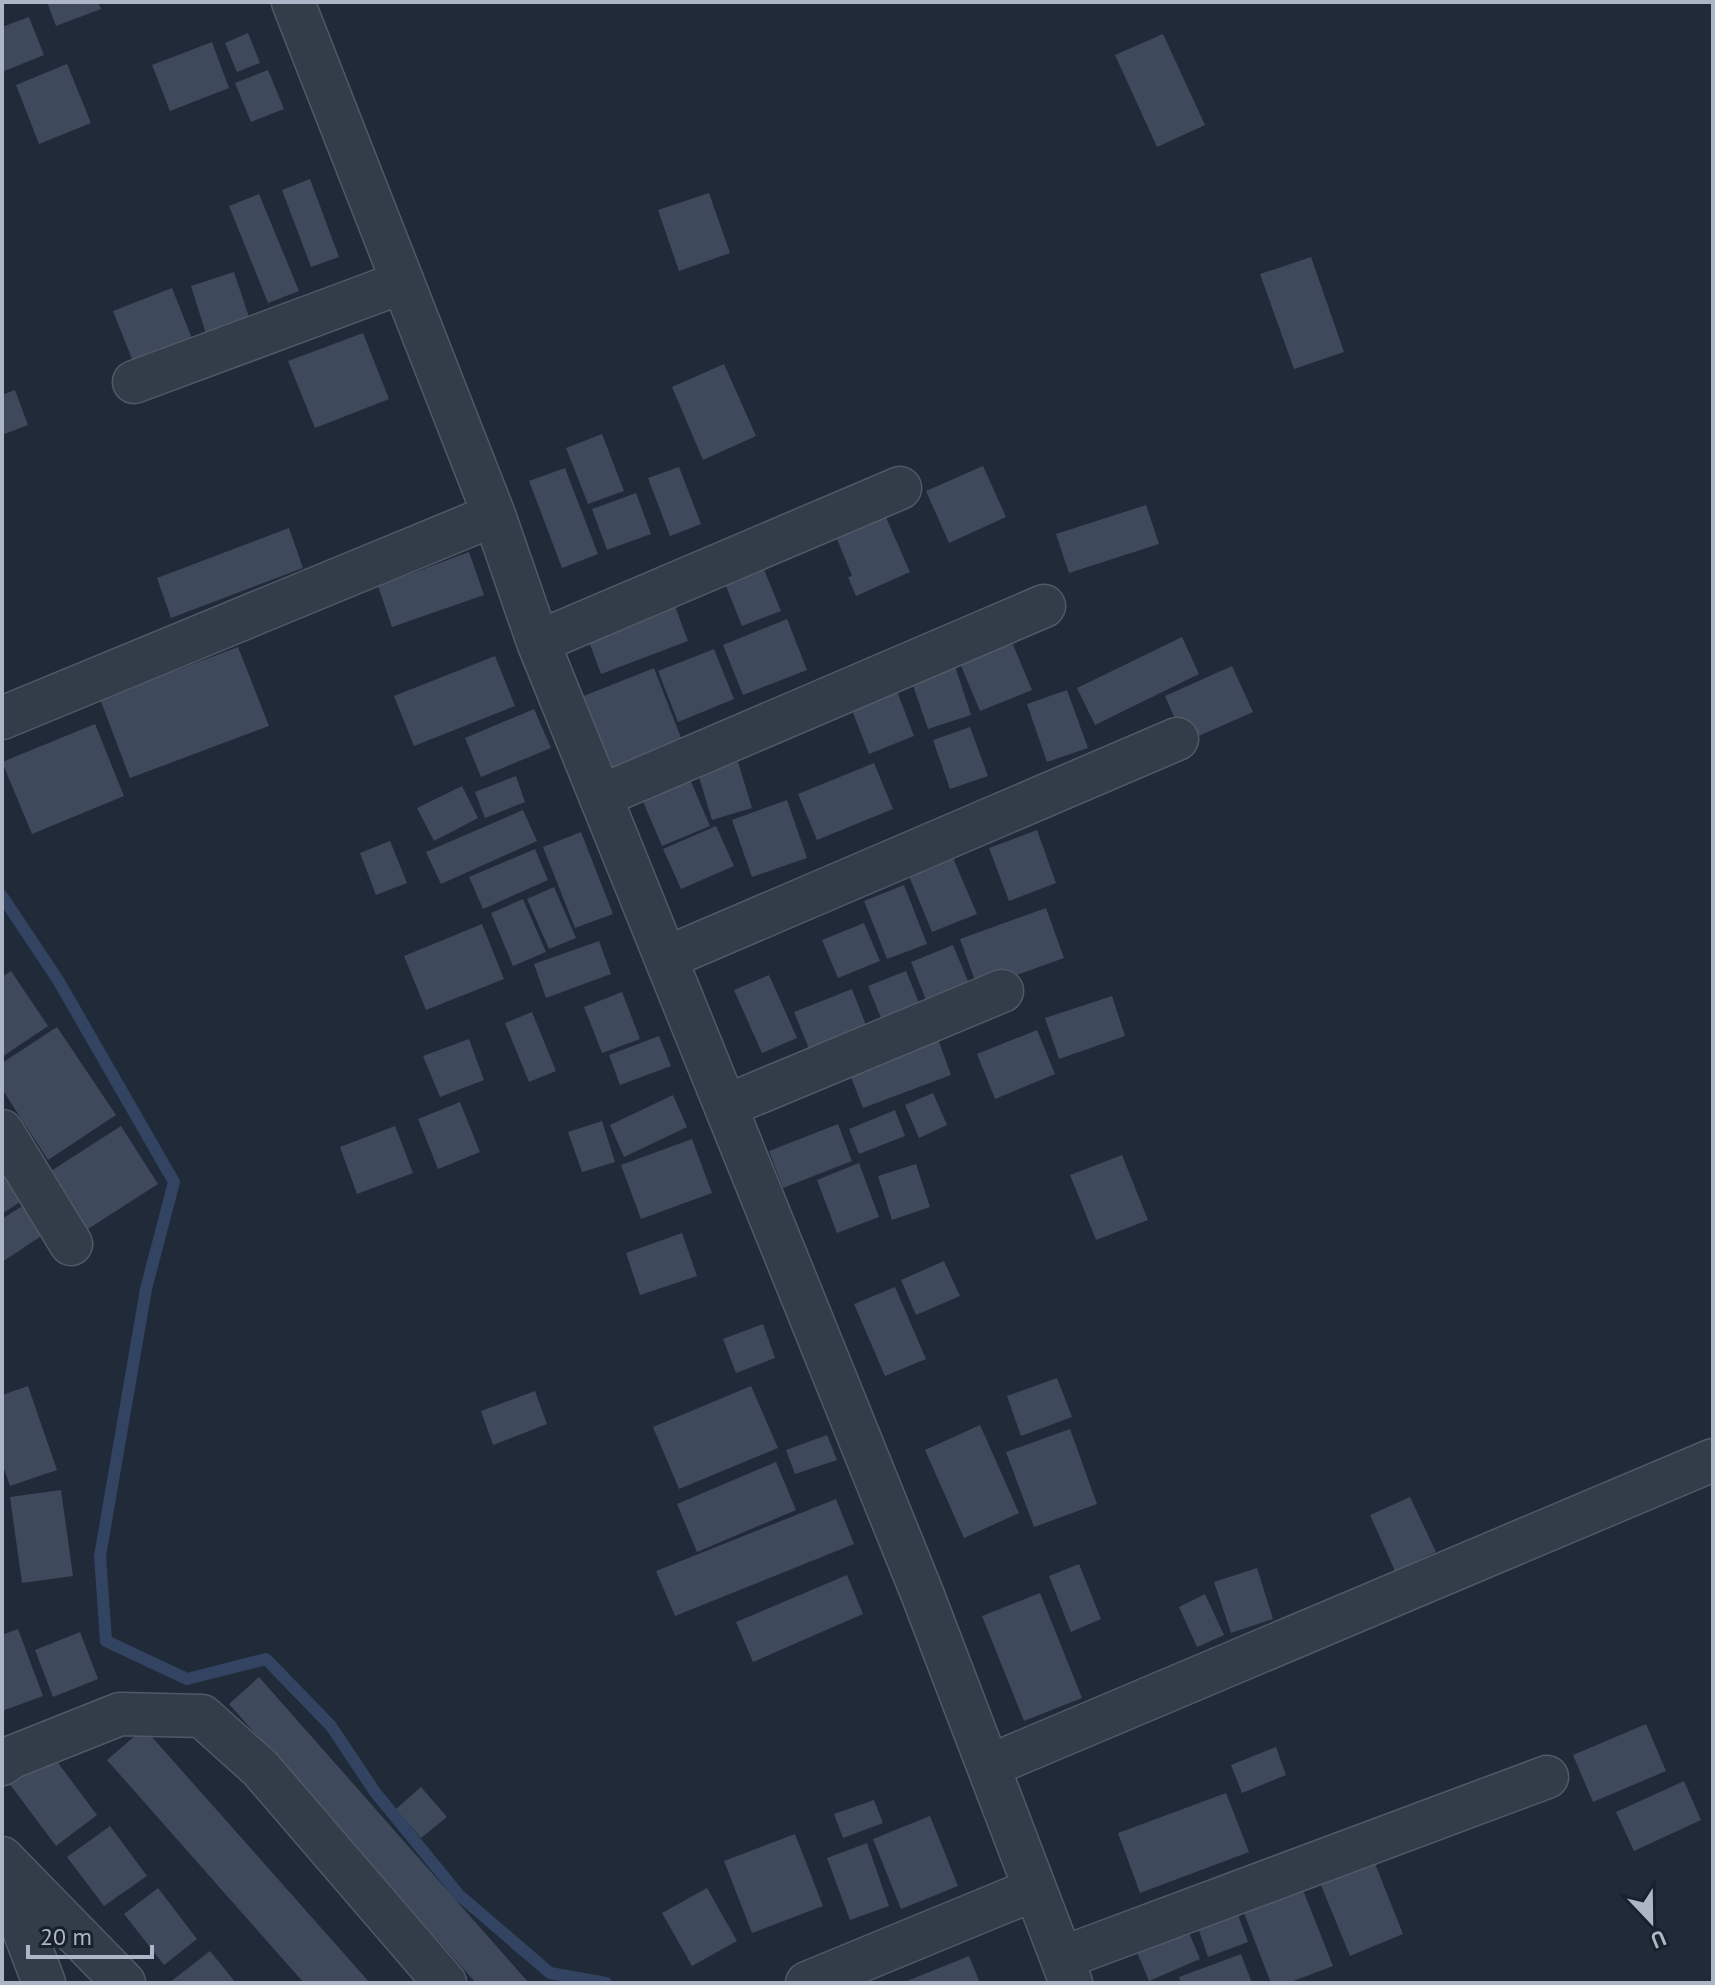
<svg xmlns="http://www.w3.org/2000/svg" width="1715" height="1985" font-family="'PT Sans',sans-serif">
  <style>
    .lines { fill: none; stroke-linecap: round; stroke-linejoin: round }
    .stream { stroke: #324461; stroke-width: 12 }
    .building { fill: #3e495b }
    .minor-casing { stroke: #515967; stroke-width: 45 }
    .minor { stroke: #333c49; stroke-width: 42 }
  </style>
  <rect width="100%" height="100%" fill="#202a39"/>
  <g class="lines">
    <path class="stream" d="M2,896L58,980L174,1182L146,1289L100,1556L106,1641L187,1679L266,1659L331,1726L375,1792L459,1895L550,1973L606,1983"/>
  </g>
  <path class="building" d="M47,2H98L101,9L56,26Z
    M29,17L44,55L2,72V27Z
    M248,33L260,63L237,72L225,43Z
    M1163,34L1205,125L1157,147L1115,55Z
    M212,42L229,88L170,111L152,65Z
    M67,64L91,123L39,144L16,85Z
    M268,70L284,109L251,122L235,83Z
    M310,179L339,257L311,267L282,190Z
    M709,193L730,253L679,271L658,210Z
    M259,194L299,291L268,303L229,206Z
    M1311,257L1344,352L1294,369L1260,274Z
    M234,272L251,323L207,337L191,286Z
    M172,288L195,346L136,369L113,311Z
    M363,333L389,399L315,428L288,361Z
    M724,364L756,436L703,460L672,387Z
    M15,390L28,425L2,435V395Z
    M602,434L624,491L588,504L566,448Z
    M983,466L1006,517L949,543L926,491Z
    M679,467L701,524L670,536L648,478Z
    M565,468L598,554L562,568L529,481Z
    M636,493L651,534L607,550L592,509Z
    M1146,505L1159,544L1069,573L1056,534Z
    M884,513L910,572L856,596L848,577L852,576L835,534Z
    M289,528L303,568L171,618L157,578Z
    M469,552L484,595L392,627L378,586Z
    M760,560L781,611L742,626L722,576Z
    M669,590L688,641L601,674L582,623Z
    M787,619L807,670L743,695L723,645Z
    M1009,635L1032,690L980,711L957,656Z
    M1182,637L1199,674L1095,725L1077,688Z
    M238,647L269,726L130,778L100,699Z
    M714,649L734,699L678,722L658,671Z
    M495,656L515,706L414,746L394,696Z
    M953,660L971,715L928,729L909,674Z
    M1232,666L1253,712L1185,742L1165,696Z
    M654,668L683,743L610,771L581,697Z
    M892,678L914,736L869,754L846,695Z
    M1067,690L1088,748L1047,762L1027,704Z
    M534,709L551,748L481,777L465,738Z
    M95,724L124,796L32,834L2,762Z
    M970,727L988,776L950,789L933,740Z
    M738,762L752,808L712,820L698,774Z
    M874,763L893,809L817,840L798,794Z
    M516,776L525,802L485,818L475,792Z
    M689,777L710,826L662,846L641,797Z
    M462,786L478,818L434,841L417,808Z
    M787,800L807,858L752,877L732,820Z
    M523,810L537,841L441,884L426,852Z
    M716,826L734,866L681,889L663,849Z
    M1037,830L1056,883L1009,901L989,848Z
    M581,832L613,914L575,928L543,847Z
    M390,841L407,883L376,895L360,853Z
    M535,849L548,880L483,909L469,877Z
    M950,851L977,914L932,932L906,869Z
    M904,885L927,944L887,959L864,901Z
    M554,887L576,938L549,949L527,899Z
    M523,899L546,952L513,966L491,913Z
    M1046,908L1064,958L978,989L960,939Z
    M864,923L880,961L838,978L822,940Z
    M482,924L504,979L426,1010L404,956Z
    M599,941L611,974L546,998L534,964Z
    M953,945L975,998L932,1015L911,962Z
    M11,971L48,1026L2,1057V977Z
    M906,971L926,1020L888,1035L868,986Z
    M769,975L797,1038L762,1053L734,990Z
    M852,989L869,1033L812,1056L794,1012Z
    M622,992L640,1039L602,1053L584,1007Z
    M1112,996L1125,1036L1059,1059L1045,1018Z
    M532,1012L556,1071L529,1082L505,1023Z
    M57,1027L116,1115L48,1160L2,1089V1063Z
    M1037,1030L1055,1074L995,1099L977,1054Z
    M659,1036L671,1066L620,1085L609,1055Z
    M469,1039L484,1080L440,1097L423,1056Z
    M938,1039L951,1075L863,1108L849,1072Z
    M933,1093L947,1125L919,1138L905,1105Z
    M673,1095L687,1127L624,1157L610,1125Z
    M460,1102L480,1152L438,1169L418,1119Z
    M895,1110L905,1136L859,1154L849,1129Z
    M602,1121L615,1162L582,1172L568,1132Z
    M838,1124L852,1161L783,1188L769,1151Z
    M121,1126L158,1184L88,1229L51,1171Z
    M395,1126L413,1173L357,1194L340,1147Z
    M692,1139L712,1193L641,1219L621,1165Z
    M1122,1155L1148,1220L1096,1240L1070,1175Z
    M2,1160L30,1195L2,1214Z
    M859,1163L879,1217L837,1233L817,1180Z
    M916,1164L930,1207L892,1220L878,1176Z
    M27,1203L46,1233L2,1262V1219Z
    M682,1233L697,1276L640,1295L626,1253Z
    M944,1261L960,1296L916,1315L901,1280Z
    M895,1287L926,1359L885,1376L854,1304Z
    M763,1324L775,1358L736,1373L723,1339Z
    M1057,1378L1072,1417L1021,1436L1007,1396Z
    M28,1386L57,1470L10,1486L2,1463V1395Z
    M751,1386L778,1448L679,1489L653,1427Z
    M535,1391L547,1424L493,1445L481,1411Z
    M980,1425L1019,1513L964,1538L925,1450Z
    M1070,1429L1097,1504L1034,1527L1006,1452Z
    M827,1435L837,1460L795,1474L786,1450Z
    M776,1462L796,1510L697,1552L677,1504Z
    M61,1490L73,1576L22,1583L10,1497Z
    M1410,1497L1436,1552L1395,1571L1370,1515Z
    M836,1499L854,1544L675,1616L656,1571Z
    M1079,1564L1101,1619L1071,1632L1049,1576Z
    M1257,1568L1273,1619L1231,1633L1214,1582Z
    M847,1575L863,1614L753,1662L736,1622Z
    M1040,1593L1082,1698L1024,1721L982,1616Z
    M1205,1594L1224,1635L1197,1647L1179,1607Z
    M18,1629L43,1696L2,1711V1635Z
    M80,1632L98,1679L53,1697L35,1650Z
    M259,1677L529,1983H476L229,1704Z
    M1646,1724L1666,1771L1593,1802L1573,1755Z
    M144,1728L370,1983H304L107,1760Z
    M1276,1747L1286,1775L1242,1793L1231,1765Z
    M50,1752L97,1815L56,1846L9,1783Z
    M1684,1781L1701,1820L1634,1851L1616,1812Z
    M421,1787L447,1817L421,1838L396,1809Z
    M1226,1793L1249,1852L1140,1893L1118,1833Z
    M874,1800L883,1823L843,1838L834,1814Z
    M930,1816L958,1886L901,1909L873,1839Z
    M110,1826L147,1876L104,1906L67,1857Z
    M795,1834L823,1906L752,1933L724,1861Z
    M867,1843L889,1906L850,1920L827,1858Z
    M1370,1851L1403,1934L1350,1956L1316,1873Z
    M1301,1885L1333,1966L1288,1983H1271L1242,1908Z
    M158,1888L197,1939L164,1965L124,1914Z
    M707,1888L737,1941L692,1966L662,1913Z
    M1232,1898L1248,1942L1208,1957L1193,1913Z
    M1182,1916L1200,1959L1149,1981L1131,1938Z
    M210,1951L236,1983H169Z
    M1241,1954L1252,1983H1181L1179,1977Z
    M969,1956L980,1983H902Z"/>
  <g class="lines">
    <defs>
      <path id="minor" d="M293,2L494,515L538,642L922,1593L1071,1983
        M134,382L403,282
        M538,642L900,488
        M2,718L494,515
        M601,796L1044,606
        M666,958L1177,739
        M726,1106L1002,991
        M2,1131L71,1244
        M2,1764L12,1757L120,1714L202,1716L260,1768L445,1983
        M989,1766L1713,1460
        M2,1858L124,1983
        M2,1873L44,1983
        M1062,1958L1547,1777
        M807,1983L1035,1889"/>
    </defs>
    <use href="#minor" class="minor-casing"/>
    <use href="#minor" class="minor"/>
  </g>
  <rect width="1715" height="1985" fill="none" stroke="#adb6c6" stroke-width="8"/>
  <g transform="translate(1651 1921) rotate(158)" stroke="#19212d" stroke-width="6" paint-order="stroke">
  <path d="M0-6L14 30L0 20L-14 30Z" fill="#adb6c6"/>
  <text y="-12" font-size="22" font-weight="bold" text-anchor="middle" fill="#adb6c6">U</text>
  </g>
  <path d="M28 1945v12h124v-12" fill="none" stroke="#adb6c6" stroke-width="4"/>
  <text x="40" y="1945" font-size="24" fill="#adb6c6" stroke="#19212d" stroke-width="6" paint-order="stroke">20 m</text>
</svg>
